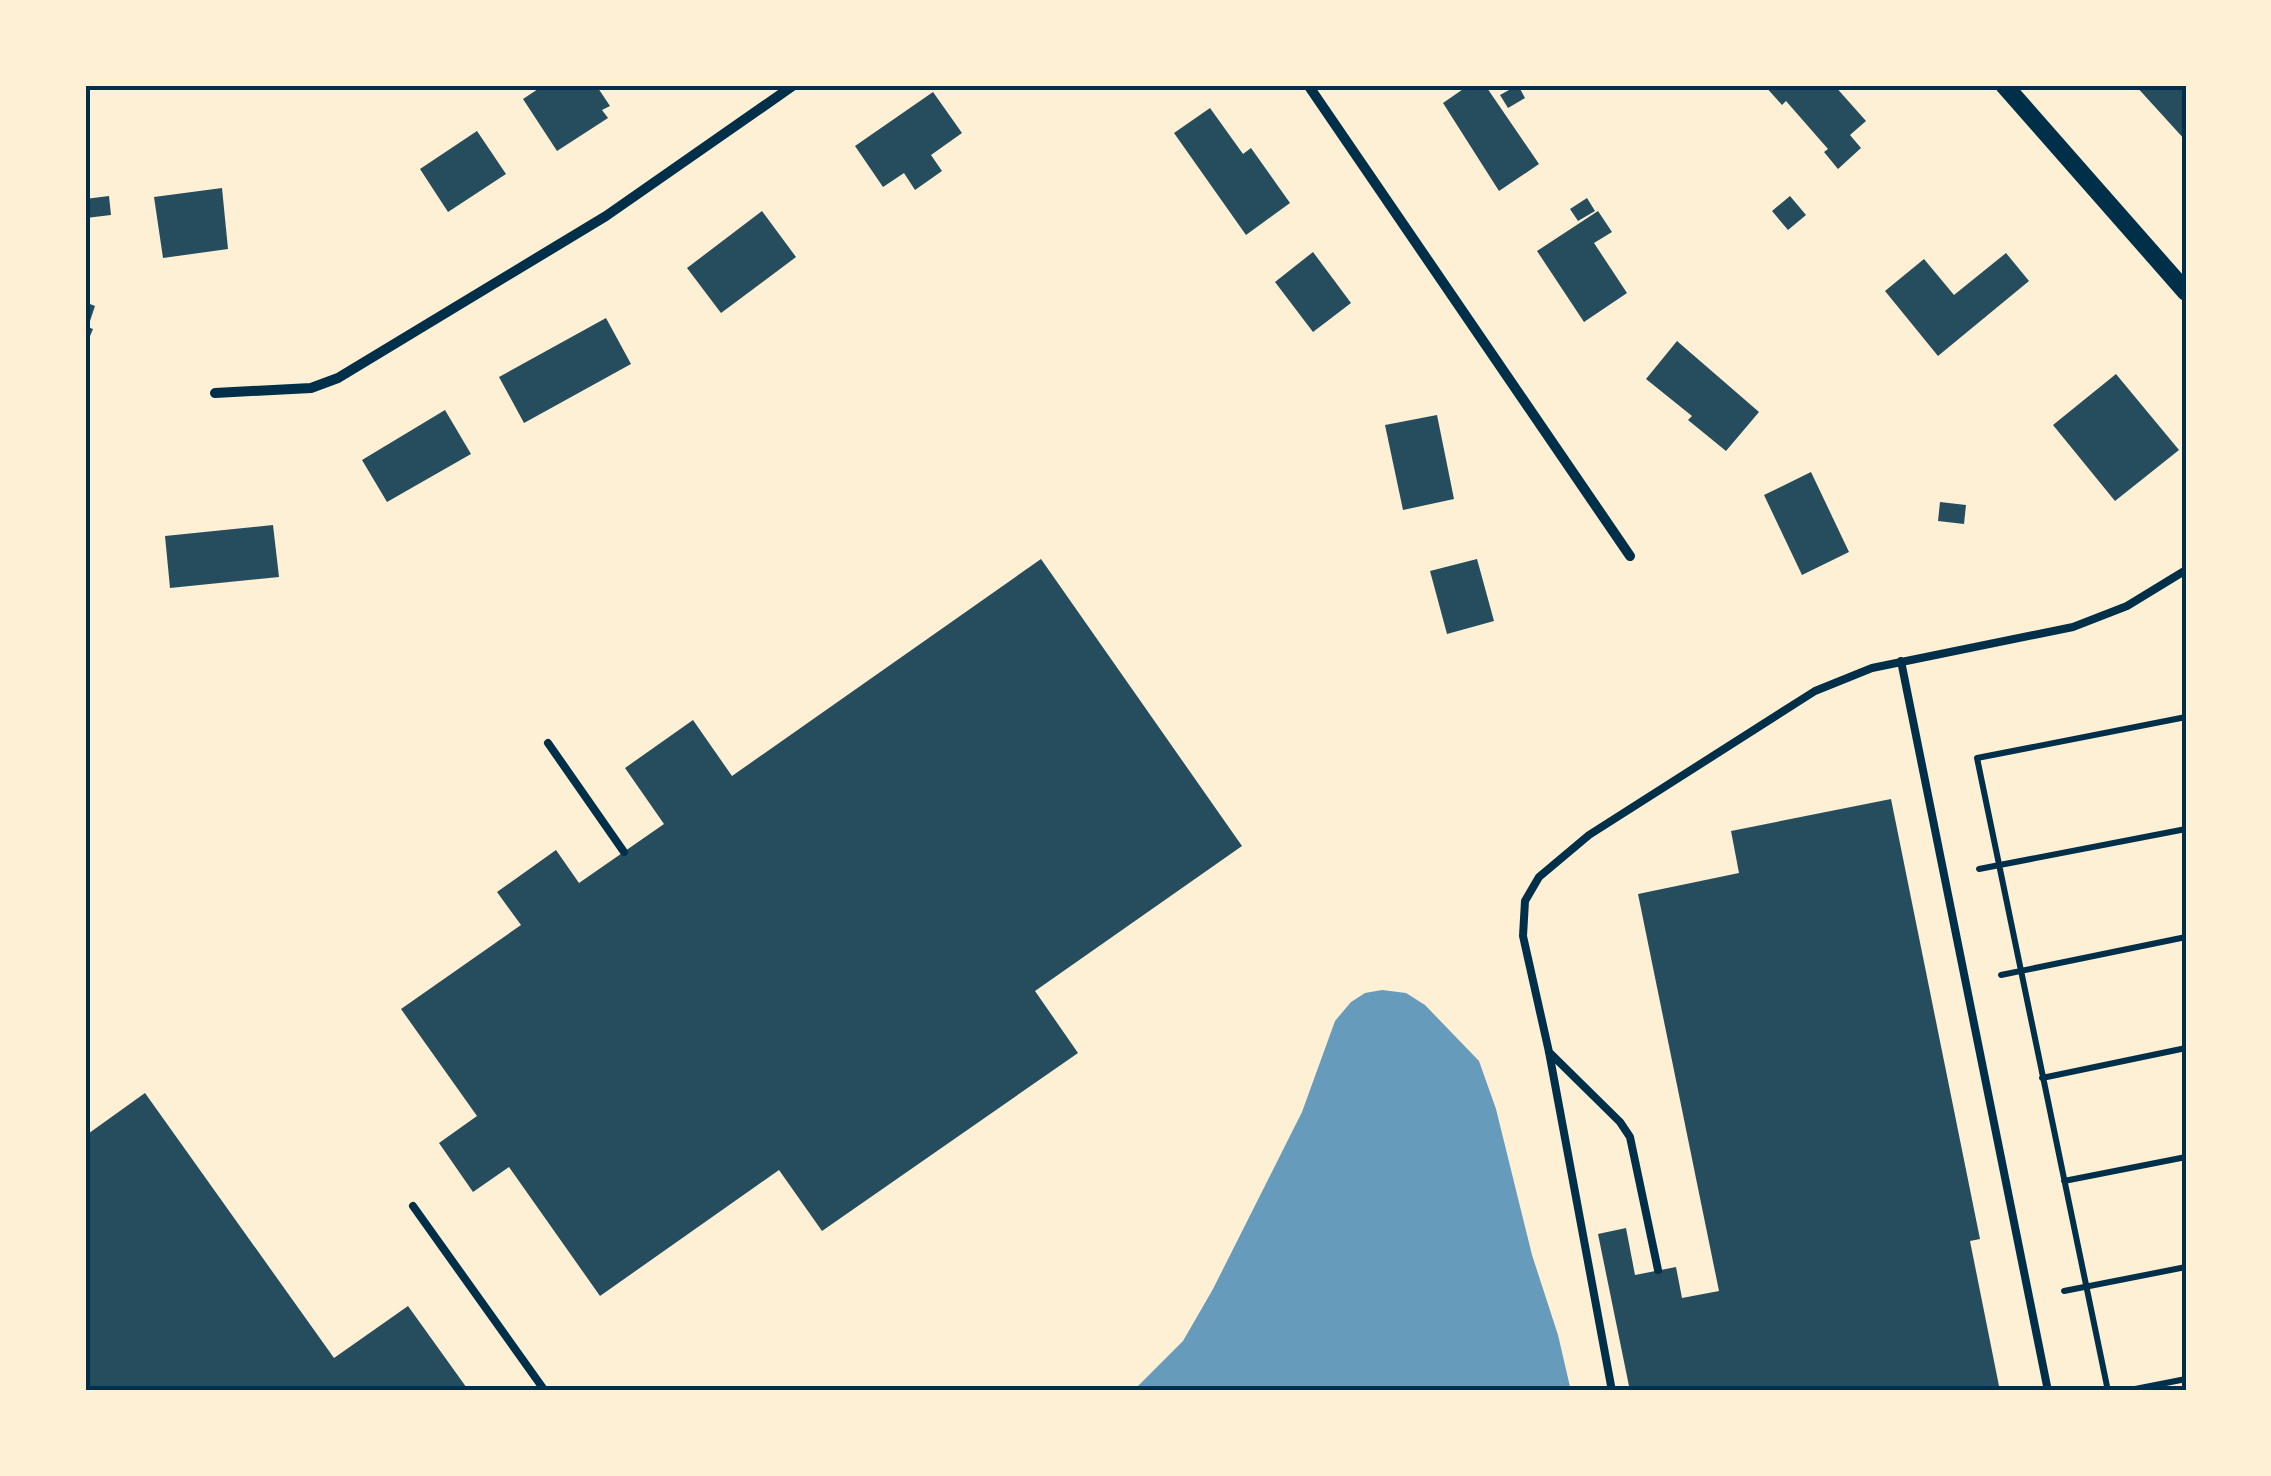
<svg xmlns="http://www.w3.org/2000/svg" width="2271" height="1476" font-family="Spectral,serif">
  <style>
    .water { fill: #669bbc }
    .building { fill: #264d5e }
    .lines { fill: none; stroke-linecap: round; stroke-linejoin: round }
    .path { stroke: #003049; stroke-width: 6 }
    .service { stroke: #003049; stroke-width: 8 }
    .minor { stroke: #003049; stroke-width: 10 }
    .tertiary { stroke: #003049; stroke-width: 18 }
    .neatline { fill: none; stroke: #003049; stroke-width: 4 }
  </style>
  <rect width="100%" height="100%" fill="#fdf0d5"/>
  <path class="water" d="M1382,990L1406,993L1425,1005L1479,1061L1496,1109L1532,1255L1558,1335L1571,1391H1133L1183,1341L1213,1289L1302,1112L1335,1021L1351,1002L1365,993Z"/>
  <path class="building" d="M544,85H596L610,106L602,110L608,118L557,151L523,99Z
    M1469,85H1485L1539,164L1499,191L1443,103Z
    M1518,85L1525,98L1508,108L1500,95Z
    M1764,85H1834L1866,121L1850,135L1861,148L1838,169L1824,152L1828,149L1786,101L1782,105Z
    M2135,85H2186V141Z
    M933,92L962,133L931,155L942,171L915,190L904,173L883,187L855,146Z
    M1210,108L1243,154L1251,148L1290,203L1246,235L1174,133Z
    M477,131L506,174L448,212L420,169Z
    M222,188L228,249L163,258L154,197Z
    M109,196L111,215L86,218L85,199Z
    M1790,196L1806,215L1788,230L1772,211Z
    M1587,198L1595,211L1578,221L1570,209Z
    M762,211L796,257L721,313L687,268Z
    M1598,211L1612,232L1594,243L1627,293L1584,322L1537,251Z
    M1313,252L1351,303L1313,332L1275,282Z
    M2006,253L2029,281L1938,356L1885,291L1924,259L1954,295Z
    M85,302L95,306L88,327L93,329L85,348Z
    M606,318L631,364L524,423L499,377Z
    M1677,341L1759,412L1726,451L1688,420L1692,416L1646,379Z
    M2116,374L2179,450L2115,501L2053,425Z
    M445,410L471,454L387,502L362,460Z
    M1437,415L1454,499L1403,510L1385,425Z
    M1811,472L1849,552L1802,575L1764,495Z
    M1940,502L1966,505L1964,524L1938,521Z
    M273,525L279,577L170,588L165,536Z
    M1041,559L1242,846L1035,991L1078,1053L822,1231L779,1170L600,1296L509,1167L473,1192L439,1143L477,1116L401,1009L521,925L497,892L556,850L579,883L664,824L625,768L693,720L732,776Z
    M1477,559L1494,621L1447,634L1430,571Z
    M1891,799L1980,1239L1970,1241L2000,1391H1630L1598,1234L1626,1228L1635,1275L1676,1267L1682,1298L1719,1291L1638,894L1739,873L1731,831Z
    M145,1093L334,1358L408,1306L469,1391H85V1136Z"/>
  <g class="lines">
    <path class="path" d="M1979,869L2186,829
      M2001,975L2186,937
      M2042,1078L2186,1048
      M2064,1181L2186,1157
      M2064,1291L2186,1267
      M2108,1391L1977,758L2186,717
      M2125,1391L2186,1379"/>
    <path class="service" d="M1901,661L2048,1391
      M548,743L624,852
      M1549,1052L1620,1122L1630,1137L1658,1270
      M413,1206L545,1391
      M1612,1391L1549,1052L1523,936L1525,901L1539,877L1589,835L1815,691L1872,668L2073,627L2127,606L2186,570"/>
    <path class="minor" d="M1308,85L1630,556
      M215,393L311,388L338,378L606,216L794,85"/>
    <path class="tertiary" d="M2004,85L2186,292"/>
  </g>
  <rect width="2271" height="1476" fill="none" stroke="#fdf0d5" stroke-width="175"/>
  <rect x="88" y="88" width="2096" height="1300" class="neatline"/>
</svg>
